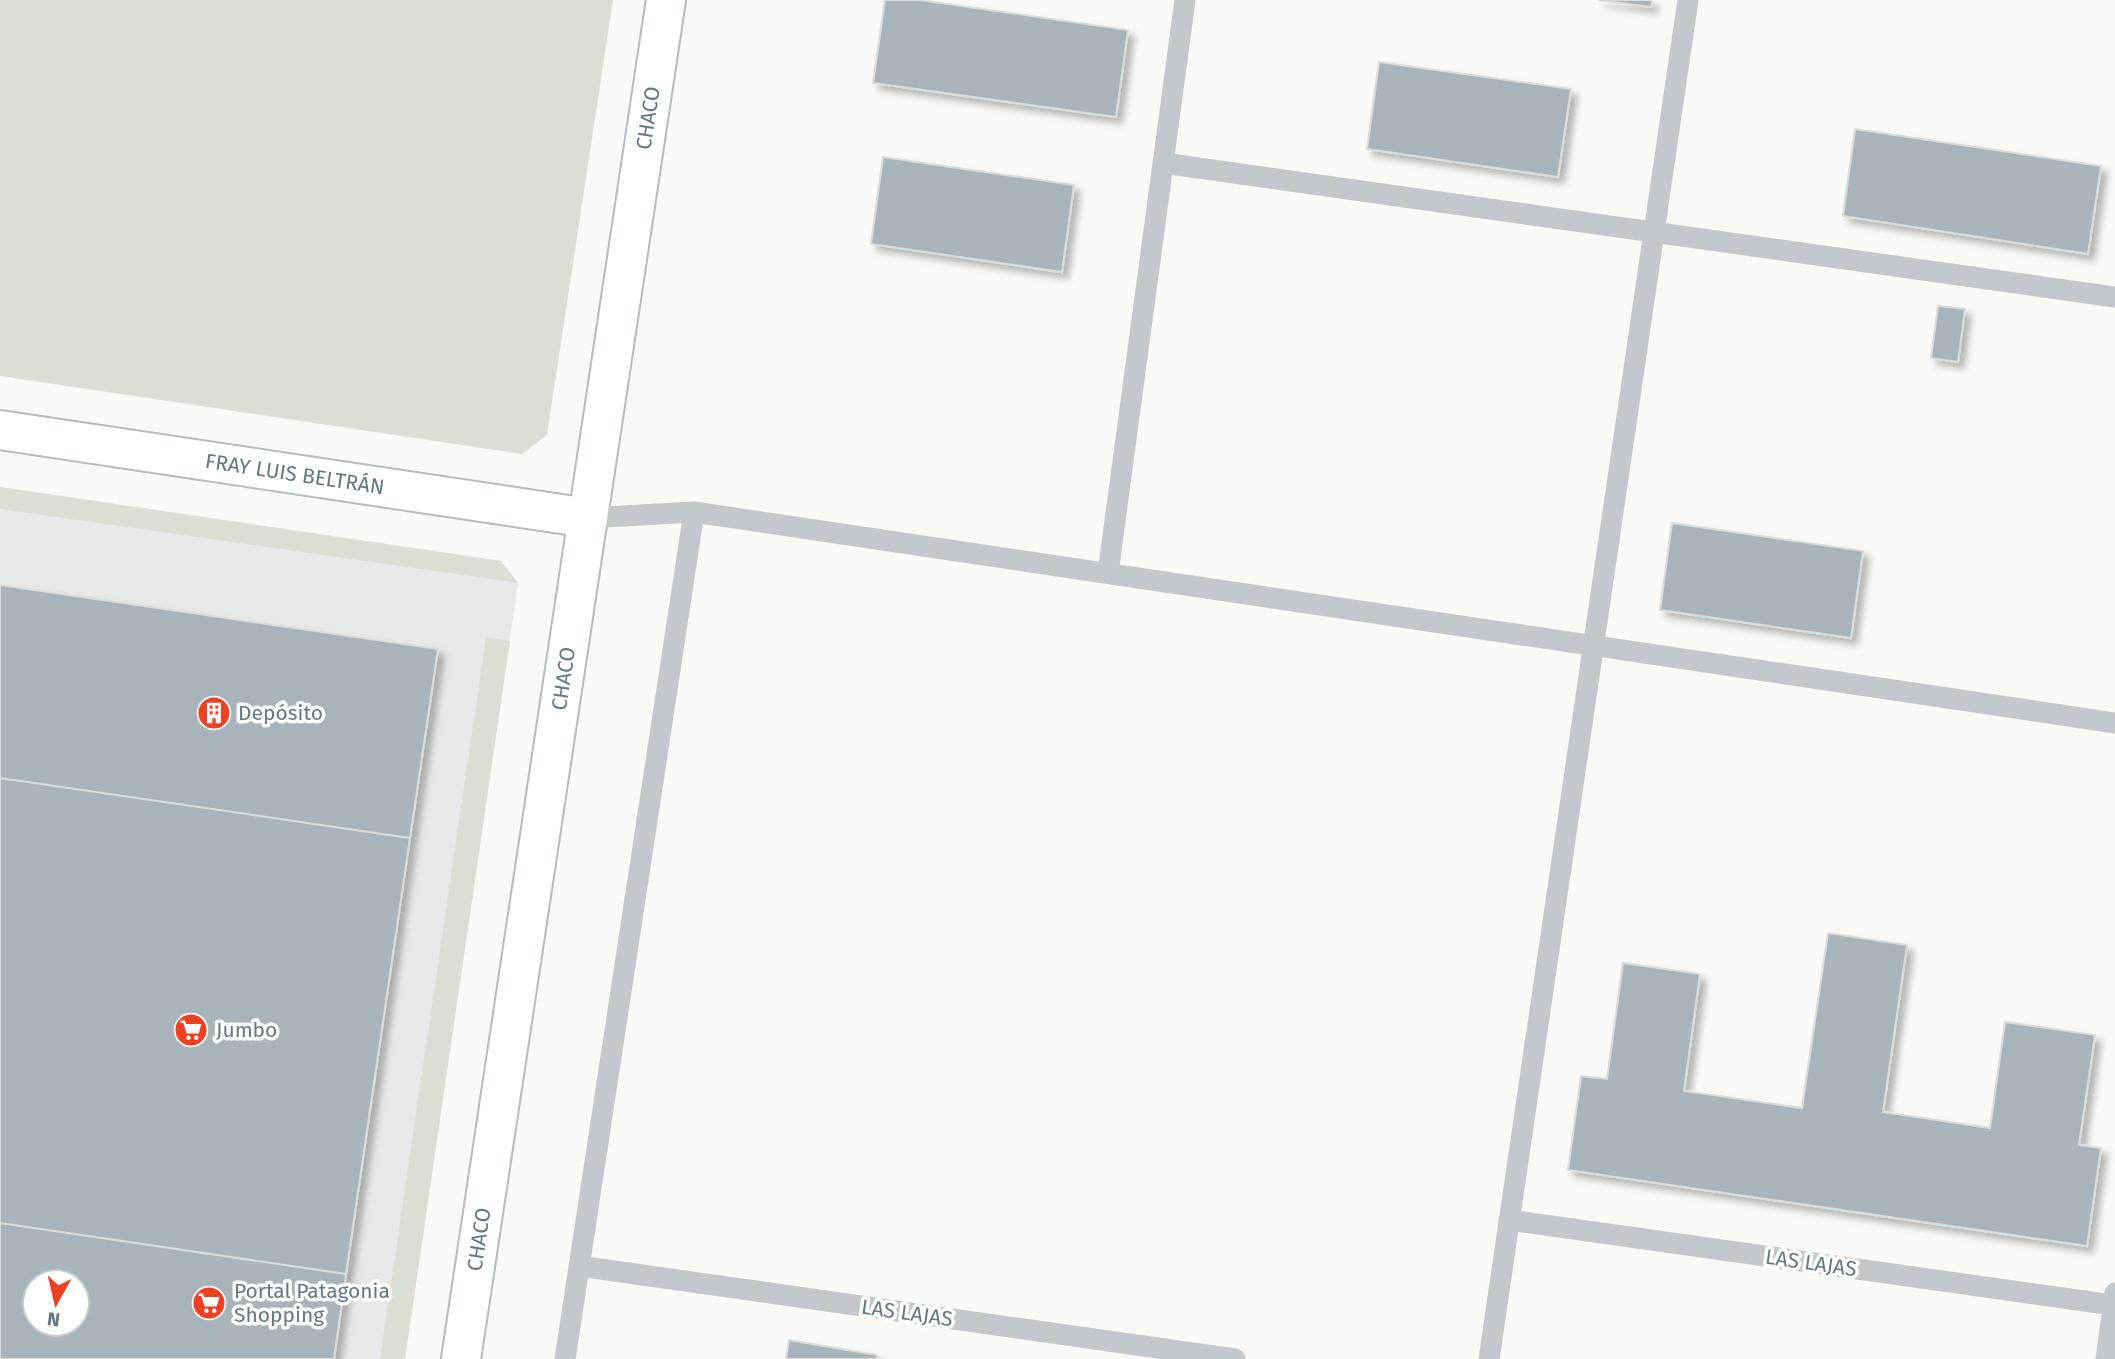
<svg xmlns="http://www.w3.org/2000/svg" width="2115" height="1359" font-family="'Fira Sans',sans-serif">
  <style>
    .built { fill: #e7e9e8; fill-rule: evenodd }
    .green { fill: #dadfd6 }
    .building { fill: #a8b4b9; stroke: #dbdbd9; stroke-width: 2; fill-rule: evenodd; filter: url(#shadow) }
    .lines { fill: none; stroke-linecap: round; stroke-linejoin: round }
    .secondary-casing { stroke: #b4bcc0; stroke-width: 42 }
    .lane { stroke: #c2c8cb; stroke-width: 21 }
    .secondary { stroke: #fff; stroke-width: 38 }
    .labels { text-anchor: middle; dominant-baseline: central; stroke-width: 7; stroke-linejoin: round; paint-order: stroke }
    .street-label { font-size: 21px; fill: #627884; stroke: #fff }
    .poi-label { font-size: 21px; fill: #627884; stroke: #fff; text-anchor: start }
  </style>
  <defs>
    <filter id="shadow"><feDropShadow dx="6" dy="6" stdDeviation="3.5" flood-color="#0004"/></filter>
  </defs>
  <rect width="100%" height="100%" fill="#f9f9f7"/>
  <path class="built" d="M0,487L501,561L518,583L405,1359H0ZM35,1282H77V1324H35Z"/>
  <path class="green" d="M0,0H613L547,435L522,454L0,376Z
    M0,487L501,561L518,583L0,509Z
    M486,637L510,641L405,1359H380Z"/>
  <path class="building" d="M885,0H920L1128,30L1116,117L873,83Z
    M1598,0H1652L1651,7Z
    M1379,62L1571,89L1558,177L1367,149Z
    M1855,129L2101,166L2088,254L1843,216Z
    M883,157L1074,185L1062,272L871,244Z
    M1938,306L1965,309L1958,362L1931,358Z
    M1672,523L1863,551L1851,638L1660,610Z
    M0,585L438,649L410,838L0,778Z
    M0,778L410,838L346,1274L0,1223Z
    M1828,933L1907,945L1883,1112L1990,1128L2005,1022L2095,1035L2079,1145L2101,1148L2087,1246L1568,1170L1581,1076L1607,1079L1623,963L1700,974L1684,1091L1802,1108Z
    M0,1223L346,1274L334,1359H0ZM35,1282H77V1324H35Z
    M789,1340L877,1355L876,1359H786Z"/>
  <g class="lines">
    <defs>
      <g id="secondary">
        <path id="s1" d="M0,430L588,518"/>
        <path id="s2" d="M461,1359L666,0"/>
      </g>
    </defs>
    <use href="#secondary" class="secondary-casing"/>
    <path class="lane" d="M1163,163L2115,297
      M588,518L694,512L2115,723
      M1108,573L1185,0
      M1509,1220L2113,1305
      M579,1266L1235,1359
      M565,1359L694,512
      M1489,1359L1688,0
      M2106,1359L2115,1293"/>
    <use href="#secondary" class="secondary"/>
  </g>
  <defs>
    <symbol id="building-disc" viewBox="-11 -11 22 22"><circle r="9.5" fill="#ee4022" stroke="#fff"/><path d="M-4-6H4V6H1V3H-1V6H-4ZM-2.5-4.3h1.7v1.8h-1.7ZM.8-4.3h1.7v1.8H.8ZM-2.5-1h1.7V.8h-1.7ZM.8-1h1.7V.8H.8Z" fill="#fff"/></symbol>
    <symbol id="supermarket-disc" viewBox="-11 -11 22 22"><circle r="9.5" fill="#ee4022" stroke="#fff"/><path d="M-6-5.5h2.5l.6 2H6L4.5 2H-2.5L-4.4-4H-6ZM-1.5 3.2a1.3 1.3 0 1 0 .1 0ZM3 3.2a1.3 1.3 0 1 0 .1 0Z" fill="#fff"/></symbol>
  </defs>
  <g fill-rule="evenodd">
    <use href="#building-disc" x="195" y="694" width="38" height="38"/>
    <use href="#supermarket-disc" x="172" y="1011" width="38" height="38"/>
    <use href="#supermarket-disc" x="190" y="1284" width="38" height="38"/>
  </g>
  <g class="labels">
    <g class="street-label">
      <text stroke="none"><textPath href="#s2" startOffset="1255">CHACO</textPath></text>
      <text stroke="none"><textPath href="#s1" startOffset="298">FRAY LUIS BELTRÁN</textPath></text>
      <text stroke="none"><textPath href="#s2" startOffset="688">CHACO</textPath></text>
      <text stroke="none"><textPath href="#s2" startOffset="121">CHACO</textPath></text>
      <text transform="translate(1811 1263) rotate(8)">LAS LAJAS</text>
      <text transform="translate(907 1313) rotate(8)">LAS LAJAS</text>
    </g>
    <g class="poi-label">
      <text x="238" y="713">Depósito</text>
      <text x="216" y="1030">Jumbo</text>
      <text x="234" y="1291">Portal Patagonia<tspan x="234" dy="24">Shopping</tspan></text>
    </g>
  </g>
  <g transform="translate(56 1303) rotate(188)"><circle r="33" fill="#ffffff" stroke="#c0c9ce" stroke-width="2"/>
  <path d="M0-5L12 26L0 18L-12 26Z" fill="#ee4022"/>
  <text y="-10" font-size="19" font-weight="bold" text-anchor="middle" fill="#627884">N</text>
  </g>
</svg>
